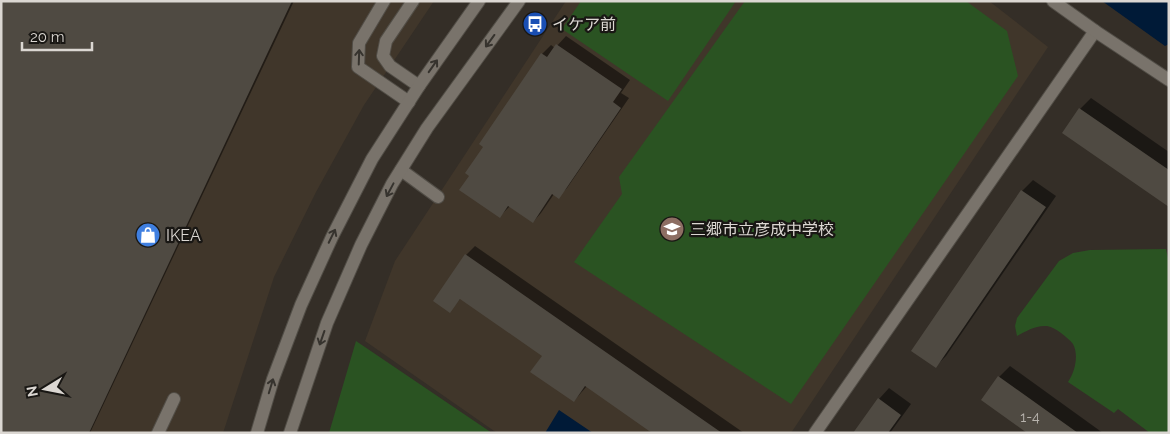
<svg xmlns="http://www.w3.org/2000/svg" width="1170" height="434" font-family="Raleway,'Noto Sans JP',sans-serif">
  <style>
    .built { fill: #40362a }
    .green { fill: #2a5322 }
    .water { fill: #001a37 }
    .shadow { fill: #0007 }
    .building { fill: #4f4a42 }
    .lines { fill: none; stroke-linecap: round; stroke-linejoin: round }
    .service-casing { stroke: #514d46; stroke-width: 14 }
    .minor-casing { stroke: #514d46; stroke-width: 14 }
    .tertiary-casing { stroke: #514d46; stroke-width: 14 }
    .service { stroke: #79736b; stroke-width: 12 }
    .minor { stroke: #79736b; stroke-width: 12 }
    .tertiary { stroke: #79736b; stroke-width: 12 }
    .oneway { stroke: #36332e }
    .labels { text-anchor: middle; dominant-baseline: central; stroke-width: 4.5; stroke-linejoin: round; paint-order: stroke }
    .number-label { font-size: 14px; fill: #b8b4ae }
    .poi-label { font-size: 16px; fill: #dbd7d2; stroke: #191714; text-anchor: start }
  </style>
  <rect width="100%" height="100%" fill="#342e27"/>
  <path class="built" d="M1,1H434L364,105L316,192L274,277L223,433H1Z
    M566,1H989L1048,47L791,433H497L365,341L395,261Z"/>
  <path class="green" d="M581,1H736L668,101L562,29Z
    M745,1H966L1007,31L1018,76L791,404L574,262L622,194L619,177Z
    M1166,249L1169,263V433H1150L1118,409L1114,413L1068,382C1075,372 1079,355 1073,344C1070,340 1065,336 1061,333C1057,330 1052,327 1047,326C1036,325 1026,331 1017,336L1015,326L1017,318L1059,261L1073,253L1090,250Z
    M356,341L492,433H329Z"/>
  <path class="water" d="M1102,1H1169V44L1165,46Z
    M559,410L593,433H545Z"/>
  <path class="shadow" d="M1,1H294L90,433H1Z
    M566,36L630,80L621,93L629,98L567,188L558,197L554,194L541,213L533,222L510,206L500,216L542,54L551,45L555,48Z
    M1091,98L1169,152V205L1064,133L1080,109Z
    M1033,180L1056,196L946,356L936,366L913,350L1022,191Z
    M475,246L744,433H655L587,386L574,401L543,355L461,298L450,311L466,255Z
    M1010,366L1103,433H1030L999,377Z
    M889,388L911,404L890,433H854L879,399Z"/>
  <path class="building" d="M1,1H292L89,433H1Z
    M556,44L622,89L613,102L621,108L559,199L552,194L533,223L508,206L500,218L459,190L469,176L465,173L483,147L479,144L541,53L547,57Z
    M1079,108L1169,170V207L1062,133Z
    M1021,190L1046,207L936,368L911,351Z
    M465,254L722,433H652L585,386L574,402L530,372L542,356L460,299L450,313L433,301Z
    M998,376L1078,433H1027L981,400Z
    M878,398L901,415L888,433H853Z"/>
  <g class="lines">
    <defs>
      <path id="service" d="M384,1L359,43L358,67L409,102
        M413,1L386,41L383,56L390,66L419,86
        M401,170L438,197
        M158,433L174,399"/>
      <path id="minor" d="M815,433L1095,31"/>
      <path id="tertiary" d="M1053,1L1095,31L1169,80
        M257,433L273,379L301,305L332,237L372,159L419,86L479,1
        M290,433L327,323L361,245L392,184L427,128L519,1"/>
    </defs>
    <use href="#service" class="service-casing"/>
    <use href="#minor" class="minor-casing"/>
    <use href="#tertiary" class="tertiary-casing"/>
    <use href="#service" class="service"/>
    <use href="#minor" class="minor"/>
    <use href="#tertiary" class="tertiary"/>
  </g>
  <defs><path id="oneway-shaft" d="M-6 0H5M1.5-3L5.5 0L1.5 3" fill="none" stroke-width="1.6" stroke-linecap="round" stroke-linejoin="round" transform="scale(1.25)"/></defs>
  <g class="oneway">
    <use href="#oneway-shaft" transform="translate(490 41) rotate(126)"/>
    <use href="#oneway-shaft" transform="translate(359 57) rotate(-88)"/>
    <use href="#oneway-shaft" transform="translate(433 66) rotate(-55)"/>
    <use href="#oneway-shaft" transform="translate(390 190) rotate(118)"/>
    <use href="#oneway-shaft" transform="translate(332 236) rotate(-64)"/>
    <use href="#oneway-shaft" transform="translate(322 338) rotate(109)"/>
    <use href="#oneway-shaft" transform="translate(271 386) rotate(-73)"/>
  </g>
  <defs>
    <symbol id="bus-disc" viewBox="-11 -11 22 22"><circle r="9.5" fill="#1a4fb4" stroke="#191714"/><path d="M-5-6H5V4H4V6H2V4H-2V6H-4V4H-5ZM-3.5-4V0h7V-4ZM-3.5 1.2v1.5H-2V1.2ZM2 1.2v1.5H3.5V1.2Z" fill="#fff"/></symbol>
    <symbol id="school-disc" viewBox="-11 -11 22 22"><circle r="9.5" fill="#8d6e63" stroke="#191714"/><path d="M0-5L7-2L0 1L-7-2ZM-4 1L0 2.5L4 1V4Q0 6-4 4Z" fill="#fff"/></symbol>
    <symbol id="shop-disc" viewBox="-11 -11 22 22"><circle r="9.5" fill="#3f7fe0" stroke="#191714"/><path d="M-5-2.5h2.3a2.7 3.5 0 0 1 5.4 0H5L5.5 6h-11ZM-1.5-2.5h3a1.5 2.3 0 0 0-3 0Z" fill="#fff"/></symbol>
  </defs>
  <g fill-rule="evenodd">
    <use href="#bus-disc" x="521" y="10" width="28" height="28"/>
    <use href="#school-disc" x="658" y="215" width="28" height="28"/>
    <use href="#shop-disc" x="134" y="221" width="28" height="28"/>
  </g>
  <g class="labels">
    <g class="number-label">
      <text x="1030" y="417">1-4</text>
    </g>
    <g class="poi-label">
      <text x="552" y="24">イケア前</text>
      <text x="690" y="229">三郷市立彦成中学校</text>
      <text x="166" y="235">IKEA</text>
    </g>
  </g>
  <rect width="1170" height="434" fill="none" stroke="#dbd7d2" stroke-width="5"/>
  <g transform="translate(45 389) rotate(260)" stroke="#191714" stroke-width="4" paint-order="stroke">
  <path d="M0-4L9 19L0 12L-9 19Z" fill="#dbd7d2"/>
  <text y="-8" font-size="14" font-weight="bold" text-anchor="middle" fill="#dbd7d2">N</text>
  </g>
  <path d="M22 42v8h70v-8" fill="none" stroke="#dbd7d2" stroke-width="2.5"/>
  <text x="30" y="42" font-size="15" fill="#dbd7d2" stroke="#191714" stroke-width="4" paint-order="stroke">20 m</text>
</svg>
